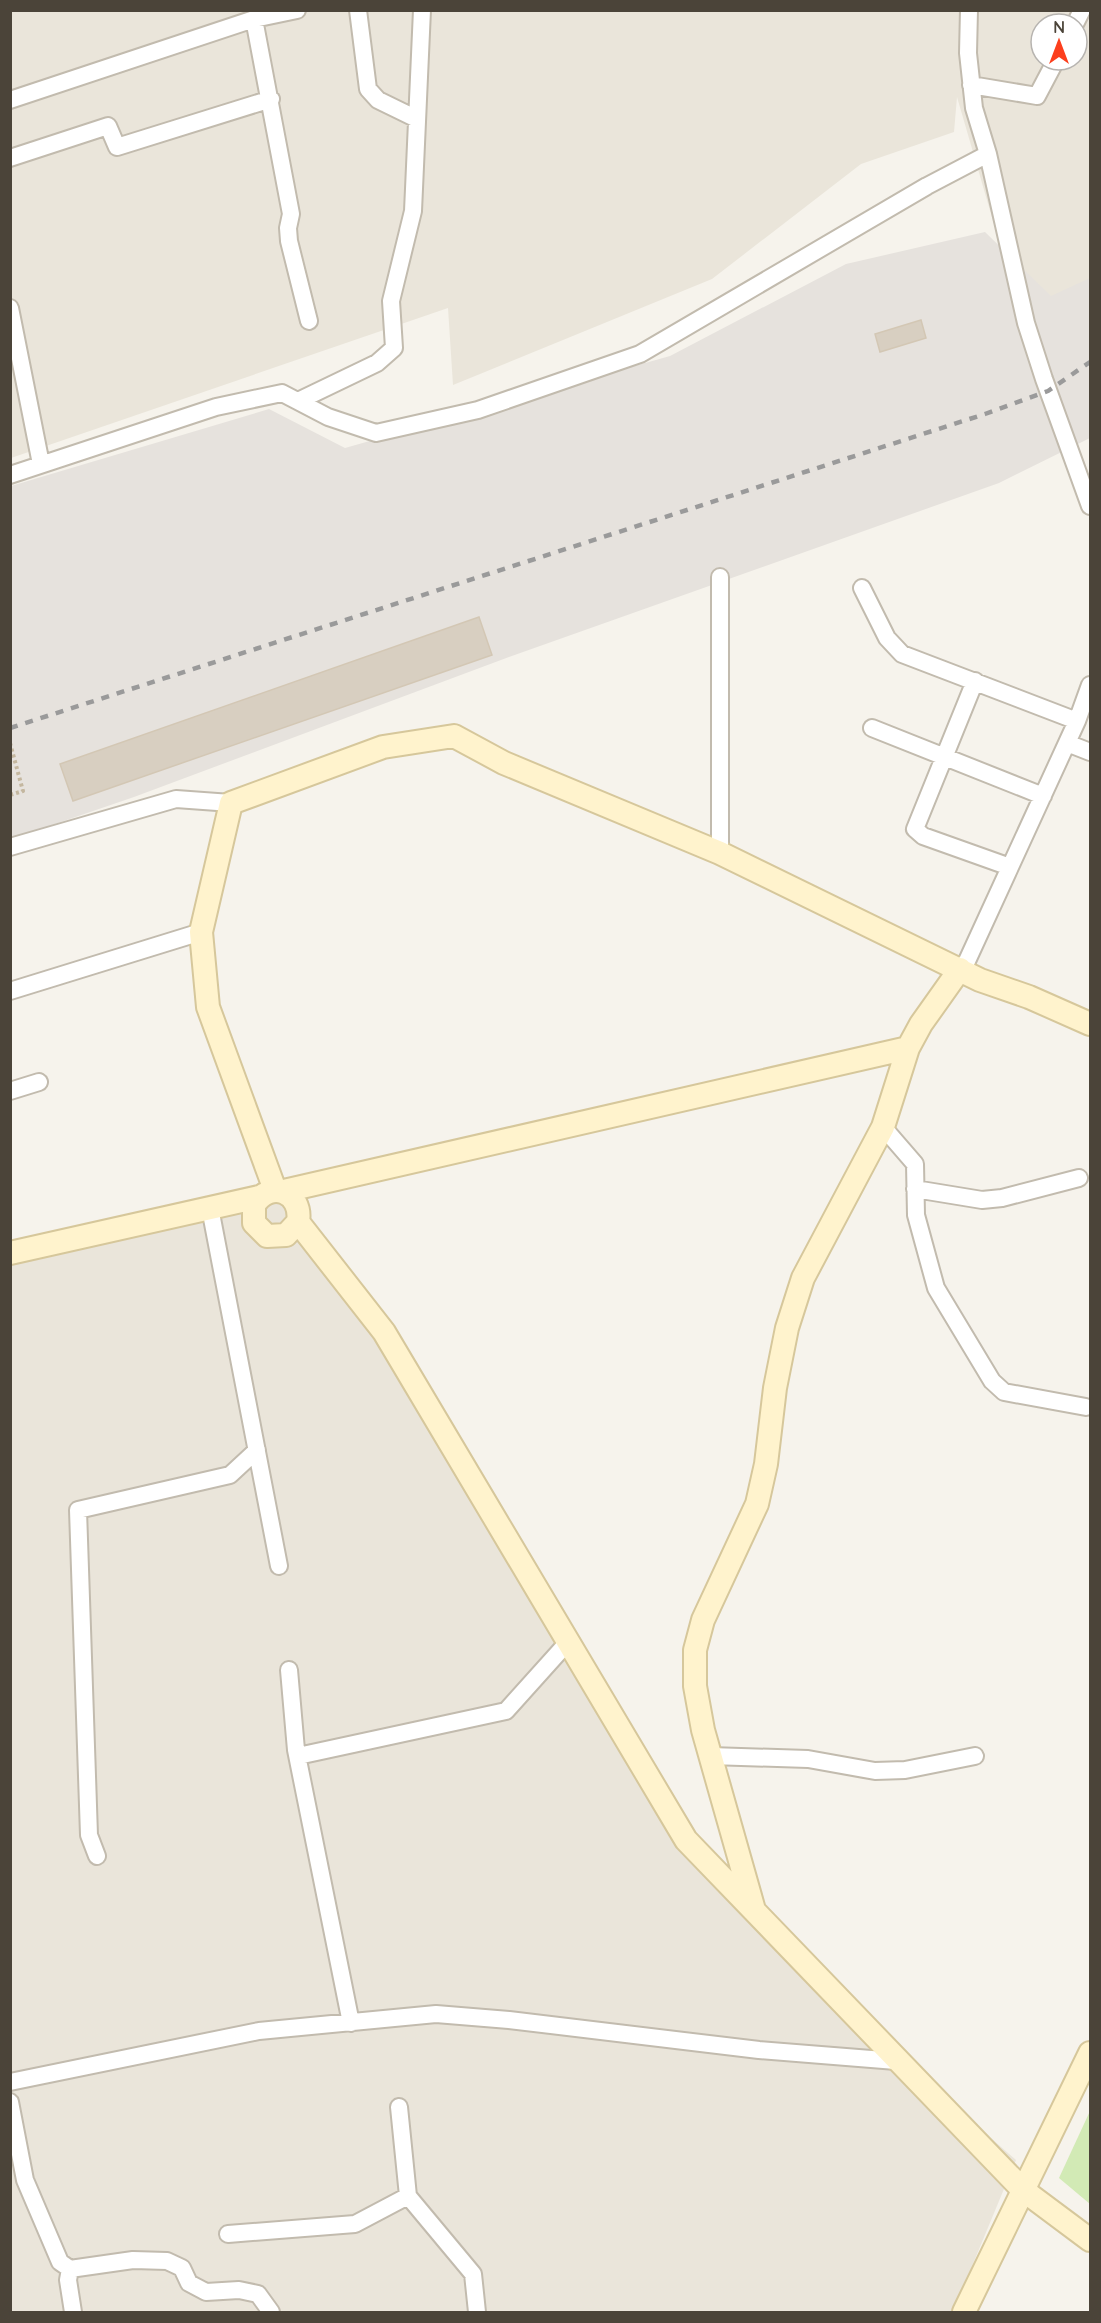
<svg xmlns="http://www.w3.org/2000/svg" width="1101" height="2323" font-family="Quicksand,sans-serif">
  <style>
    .residential { fill: #eae5da; fill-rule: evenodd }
    .industrial { fill: #e6e2dd }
    .pitch { fill: #d2eab5 }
    .building { fill: #d8cfc1; stroke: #d3c7b4; stroke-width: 1.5 }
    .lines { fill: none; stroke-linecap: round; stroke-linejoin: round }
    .street-casing { stroke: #c2bbae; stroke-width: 20 }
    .secondary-casing { stroke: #d6c79b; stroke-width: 26 }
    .path { stroke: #c4b79f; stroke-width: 4; stroke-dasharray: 3 3; stroke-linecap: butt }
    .street { stroke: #fff; stroke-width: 16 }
    .secondary { stroke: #fff3cd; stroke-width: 22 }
    .rail { stroke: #9a9a9a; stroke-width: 4.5; stroke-dasharray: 8 8; stroke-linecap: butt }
  </style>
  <rect width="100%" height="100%" fill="#f6f3ec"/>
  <path class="residential" d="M10,11H1090V428L1057,441L957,97L954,132L861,164L712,279L453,385L448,308L11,458ZM1041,24H1077V60H1041Z
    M292,1194L667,1812L866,2029L1016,2160L953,2312H11L10,1261Z"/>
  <path class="industrial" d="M985,232L1051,296L1090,278V438L999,483L509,657L134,797L11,839V486L269,409L345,448L670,356L846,264Z"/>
  <path class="pitch" d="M1090,2111V2204L1059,2178Z"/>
  <path class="building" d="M921,320L926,338L880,352L875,334Z
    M479,617L492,655L73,801L60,764Z"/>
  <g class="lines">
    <defs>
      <path id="street" d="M358,10L368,89L378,100L417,119
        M969,10L968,53L974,108L988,154L1026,323L1044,379L1090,506
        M254,19L291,214L288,228L289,241L309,321
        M1075,24L1082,10
        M971,85L1037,96L1056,60
        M10,100L254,19L297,10
        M10,158L108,126L117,147L271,99
        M10,308L41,464
        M298,401L377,363L394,348L391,301L413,211L422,10
        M10,475L216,407L282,393L328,417L376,433L478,410L640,354L927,186L988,154
        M862,588L887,638L902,654L1077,721
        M975,681L915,829L923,836L1010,867
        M872,728L1043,796
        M1067,743L1090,752
        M10,847L176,799L231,803
        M720,853V577
        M960,969L967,961L1077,721L1090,685
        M10,991L201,932
        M10,1091L39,1082
        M883,1127L915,1164L916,1215L936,1288L992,1381L1004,1392L1086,1407
        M915,1189L982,1200L1002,1198L1079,1178
        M210,1208L279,1566
        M289,1670L296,1750L351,2023
        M298,1756L506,1711L568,1642
        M710,1756L808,1759L875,1771L905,1770L975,1756
        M97,1856L89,1835L78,1510L230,1475L257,1450
        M10,2082L259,2031L436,2014L509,2020L759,2050L896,2061
        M10,2102L25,2180L60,2262L70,2269
        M399,2107L408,2196L473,2274L477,2312
        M228,2234L355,2224L408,2196
        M73,2312L68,2280L70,2269L133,2260L167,2261L182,2268L189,2283L206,2292L239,2290L258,2294L271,2312"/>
      <path id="secondary" d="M275,1190L208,1007L201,932L231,803L383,747L454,736L504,763L720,853L980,980L1029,997L1090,1024
        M284,1191L908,1048
        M298,1222L286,1235L267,1236L254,1223V1205C270,1179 303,1192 298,1222L384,1332L686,1840L1023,2190L1090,2240
        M10,1253L259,1197
        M754,1910L703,1730L695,1686V1650L703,1620L757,1504L766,1464L775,1388L787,1328L803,1278L883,1127L908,1048L921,1024L960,969
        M964,2312L1090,2053"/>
    </defs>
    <use href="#street" class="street-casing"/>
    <use href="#secondary" class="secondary-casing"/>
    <path class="path" d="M10,743L23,791L10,795"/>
    <use href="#street" class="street"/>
    <use href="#secondary" class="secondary"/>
    <path class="rail" d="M10,728L985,414L1048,391L1090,362"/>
  </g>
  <rect width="1101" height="2323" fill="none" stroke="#4b4439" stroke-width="24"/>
  <g transform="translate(1059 42)"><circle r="28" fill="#ffffff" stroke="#b7b4b0" stroke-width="1.5"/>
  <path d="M0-4.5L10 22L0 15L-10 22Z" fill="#fc3f1d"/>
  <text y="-9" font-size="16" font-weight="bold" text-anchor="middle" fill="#4b4439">N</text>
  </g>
</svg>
